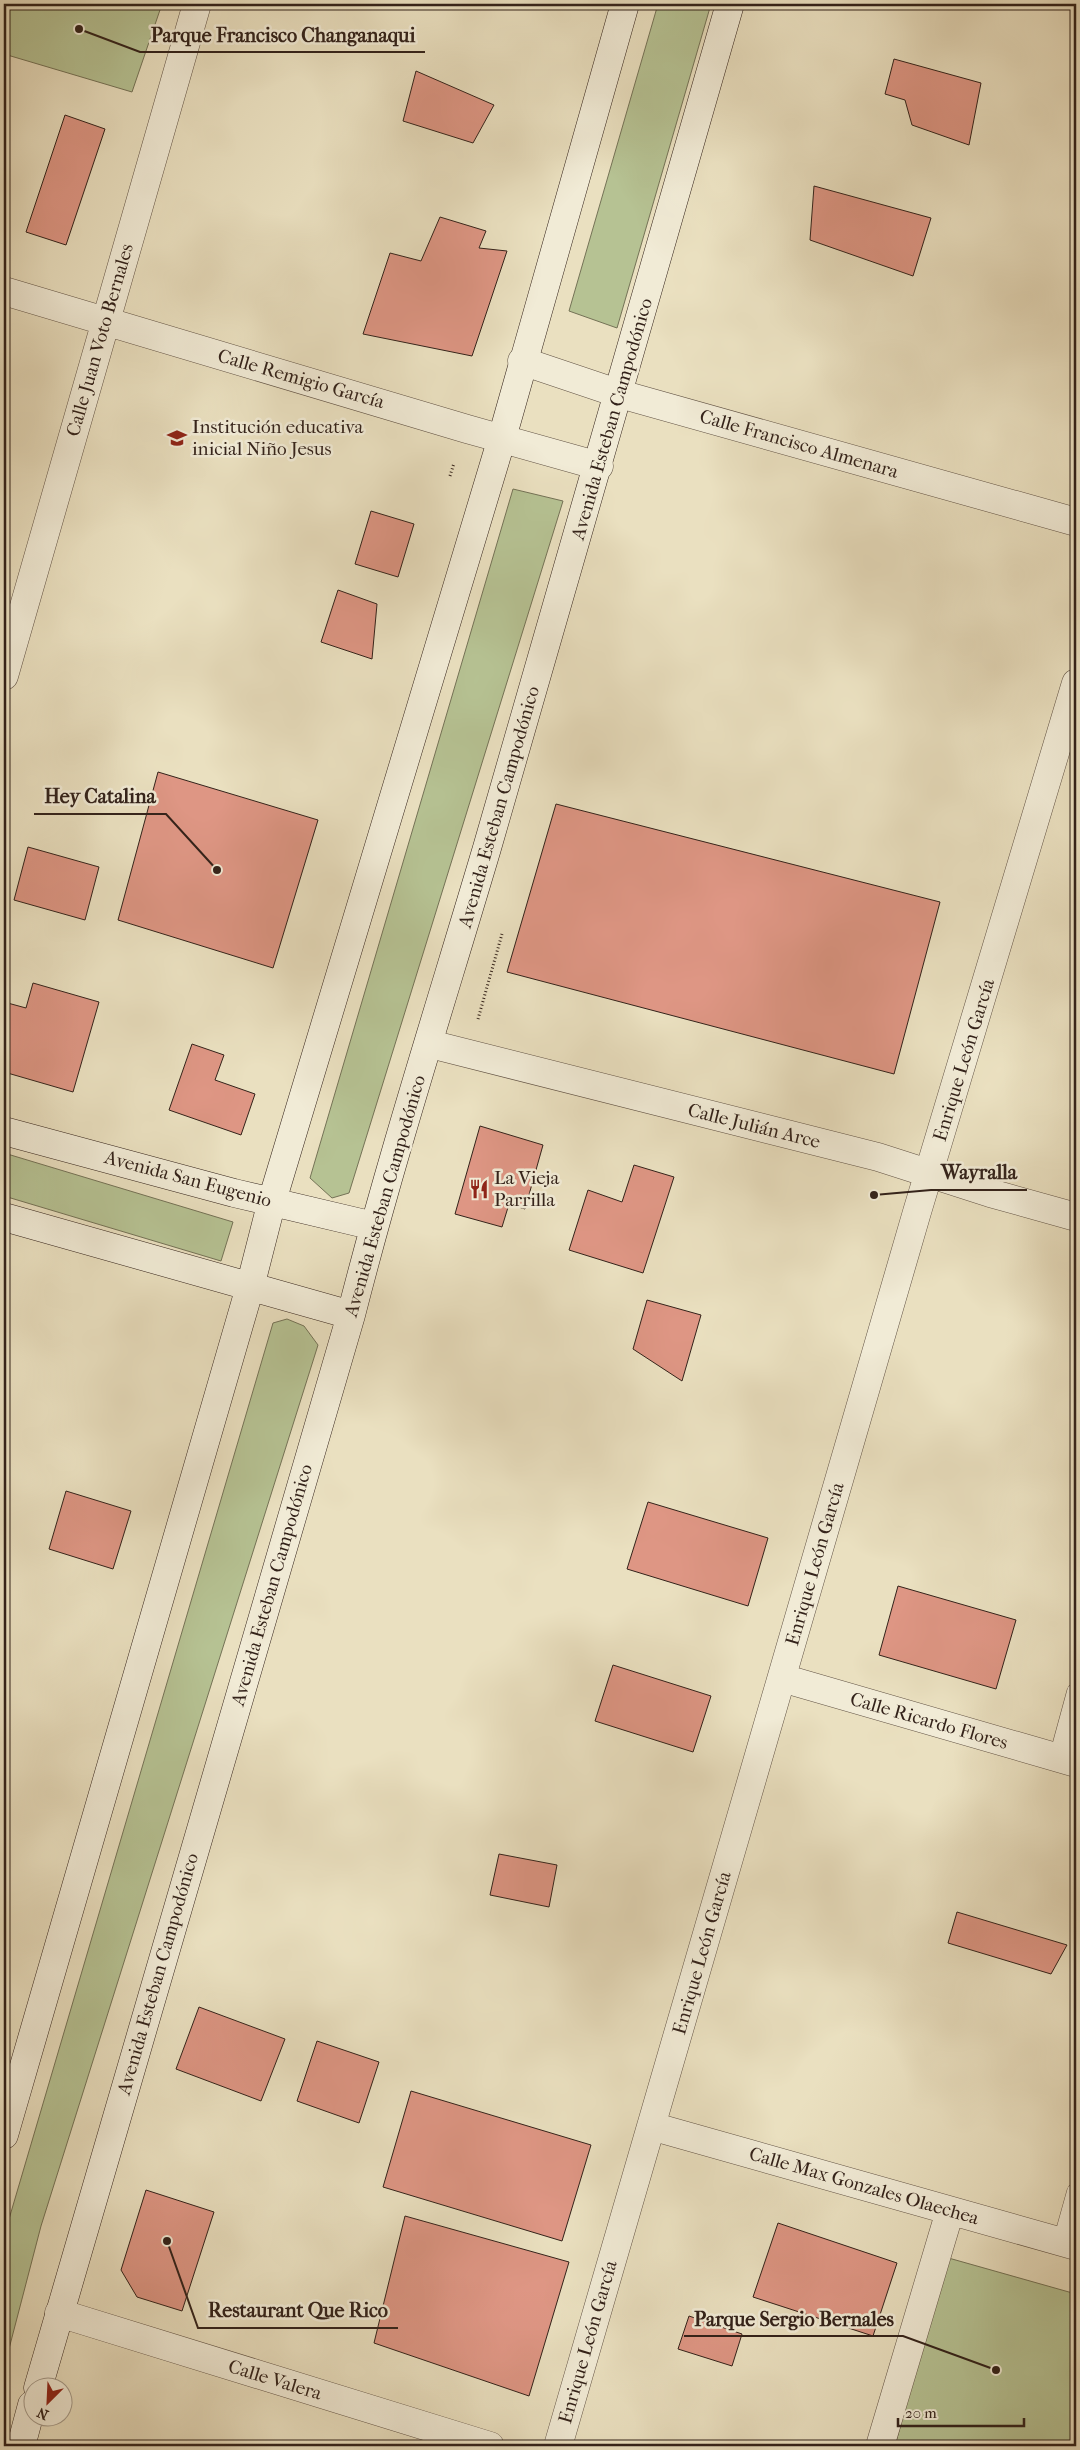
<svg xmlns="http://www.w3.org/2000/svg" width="1080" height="2450" font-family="'IM FELL French Canon',serif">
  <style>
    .green { fill: #b6c293; stroke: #747256 }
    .building { fill: #de9684; stroke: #33221a }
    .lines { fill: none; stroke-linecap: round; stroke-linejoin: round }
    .lane-casing { stroke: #615244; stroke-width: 19 }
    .street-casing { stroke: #615244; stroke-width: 29 }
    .secondary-casing { stroke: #33221a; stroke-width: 29 }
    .path { stroke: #33221a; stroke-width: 3; stroke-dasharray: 1 2.5; stroke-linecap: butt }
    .lane { stroke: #f1ebd6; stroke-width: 18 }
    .street { stroke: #f1ebd6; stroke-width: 28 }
    .secondary { stroke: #f1ebd6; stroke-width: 28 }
    .labels { text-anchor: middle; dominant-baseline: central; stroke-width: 5; stroke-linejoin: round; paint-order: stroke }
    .street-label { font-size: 19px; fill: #33221a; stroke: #f1ebd6 }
    .poi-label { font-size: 19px; fill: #33221a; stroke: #f1ebd6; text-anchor: start }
    .leader { fill: none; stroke: #33221a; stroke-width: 2 }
    .callout-dot { fill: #33221a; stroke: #f1ebd6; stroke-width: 2 }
    .callout-label { font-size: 20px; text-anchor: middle; font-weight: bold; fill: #33221a; stroke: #f1ebd6; stroke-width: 5; stroke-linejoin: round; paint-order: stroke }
  </style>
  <rect width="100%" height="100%" fill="#eae0c0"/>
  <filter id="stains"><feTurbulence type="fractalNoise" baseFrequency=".004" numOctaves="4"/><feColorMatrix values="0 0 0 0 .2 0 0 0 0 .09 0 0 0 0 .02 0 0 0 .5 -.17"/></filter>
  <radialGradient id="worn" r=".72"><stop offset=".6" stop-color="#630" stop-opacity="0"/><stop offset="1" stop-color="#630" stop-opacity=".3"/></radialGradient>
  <path class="green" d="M4,4H162L132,92L4,54Z
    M658,4H711L617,328L569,311Z
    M513,489L563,501L349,1193L332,1198L310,1178Z
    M4,1153L233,1222L221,1261L4,1196Z
    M287,1319L304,1326L318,1345L41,2226L4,2368V2236L273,1323Z
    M945,2257L1076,2294V2446H895Z"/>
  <path class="building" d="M894,59L981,83L969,145L912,125L905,100L885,94Z
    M416,71L494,105L473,143L403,121Z
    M65,115L105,129L66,245L26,232Z
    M814,186L931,218L913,276L810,240Z
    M440,217L486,231L479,248L507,251L472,356L363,334L390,253L421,261Z
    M371,511L414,524L398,577L355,564Z
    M338,590L377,604L372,659L321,642Z
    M158,772L318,820L273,968L118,920Z
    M556,804L940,902L894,1074L507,972Z
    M28,847L99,867L85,920L14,900Z
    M33,983L99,1002L73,1092L4,1072V1002L26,1008Z
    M192,1044L224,1055L215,1080L255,1094L241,1135L169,1110Z
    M480,1126L543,1145L525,1209L509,1204L502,1227L455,1214Z
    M634,1165L674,1177L643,1273L569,1250L588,1190L622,1202Z
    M4,1265L8,1266L4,1283Z
    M647,1300L701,1315L682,1381L633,1349Z
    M66,1491L131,1511L113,1569L49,1549Z
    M648,1502L768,1538L748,1606L627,1569Z
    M898,1586L1016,1620L996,1689L879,1655Z
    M613,1665L711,1696L693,1752L595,1721Z
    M499,1854L557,1865L549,1907L490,1895Z
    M957,1912L1067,1945L1051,1974L948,1943Z
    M199,2007L285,2039L261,2101L176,2069Z
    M317,2041L379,2062L359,2123L297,2101Z
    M411,2091L591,2145L562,2241L383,2187Z
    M146,2190L214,2212L182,2311L137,2297L121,2270Z
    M405,2216L569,2262L529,2396L374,2343Z
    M778,2223L897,2263L873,2336L753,2297Z
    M689,2316L742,2334L732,2366L678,2349Z"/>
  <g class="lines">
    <defs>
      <path id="lane" d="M1058,1758L1076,1692
        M1062,2242L1076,2192"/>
      <path id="street" d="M4,291L467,429L599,466
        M522,361L620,394L1076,522
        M4,676L197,4
        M430,1044L878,1157L990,1193L1076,1217
        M782,1678L1076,1763
        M651,2126L1076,2246
        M59,2313L490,2446
        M558,2446L917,1212L1076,683
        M880,2446L950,2211"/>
      <path id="secondary" d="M4,1131L234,1193L374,1226
        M4,1217L351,1315
        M4,2135L250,1287L272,1201L502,438L625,4
        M38,2388L351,1315C391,1158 441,1003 487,848C569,567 651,286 730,4
        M21,2446L32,2405"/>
    </defs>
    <use href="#lane" class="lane-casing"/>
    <use href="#street" class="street-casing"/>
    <use href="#secondary" class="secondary-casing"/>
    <path class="path" d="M450,476L454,463
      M478,1019L502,934"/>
    <use href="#lane" class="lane"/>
    <use href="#street" class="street"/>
    <use href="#secondary" class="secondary"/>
  </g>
  <defs>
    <symbol id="school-bare" viewBox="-9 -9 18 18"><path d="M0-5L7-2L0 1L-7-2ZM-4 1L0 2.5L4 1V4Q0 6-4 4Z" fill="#8f2418" stroke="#f1ebd6" stroke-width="2.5" paint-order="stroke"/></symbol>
    <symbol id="restaurant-bare" viewBox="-9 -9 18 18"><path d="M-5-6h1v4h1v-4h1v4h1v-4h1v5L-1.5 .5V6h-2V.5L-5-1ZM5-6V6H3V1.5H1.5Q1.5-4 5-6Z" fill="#8f2418" stroke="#f1ebd6" stroke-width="2.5" paint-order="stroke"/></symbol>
  </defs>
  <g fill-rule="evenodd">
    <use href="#school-bare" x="163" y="424" width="28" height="28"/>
    <use href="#restaurant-bare" x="465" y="1175" width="28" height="28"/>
  </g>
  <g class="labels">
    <g class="street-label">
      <text transform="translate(100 340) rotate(-74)">Calle Juan Voto Bernales</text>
      <text transform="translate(301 379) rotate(16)">Calle Remigio García</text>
      <text transform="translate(612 419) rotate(-74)">Avenida Esteban Campodónico</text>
      <text transform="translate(799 444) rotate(16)">Calle Francisco Almenara</text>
      <text transform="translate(499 807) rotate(-74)">Avenida Esteban Campodónico</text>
      <text transform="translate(964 1060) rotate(-73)">Enrique León García</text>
      <text transform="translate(754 1126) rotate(14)">Calle Julián Arce</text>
      <text transform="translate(188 1179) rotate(15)">Avenida San Eugenio</text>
      <text transform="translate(385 1196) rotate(-74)">Avenida Esteban Campodónico</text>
      <text transform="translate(815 1564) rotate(-74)">Enrique León García</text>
      <text transform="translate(272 1585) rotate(-74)">Avenida Esteban Campodónico</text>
      <text transform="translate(929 1721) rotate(16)">Calle Ricardo Flores</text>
      <text transform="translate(702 1953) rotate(-74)">Enrique León García</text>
      <text transform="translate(158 1974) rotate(-74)">Avenida Esteban Campodónico</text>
      <text transform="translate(864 2186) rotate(16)">Calle Max Gonzales Olaechea</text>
      <text transform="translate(588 2342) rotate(-74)">Enrique León García</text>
      <text transform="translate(275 2380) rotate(17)">Calle Valera</text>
    </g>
    <g class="poi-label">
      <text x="192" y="427">Institución educativa<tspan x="192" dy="22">inicial Niño Jesus</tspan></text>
      <text x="494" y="1178">La Vieja<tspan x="494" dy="22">Parrilla</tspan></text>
    </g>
  </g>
  <path class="leader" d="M79 29L140 52H425M217 870L166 814H34M874 1195L931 1190H1027M167 2241L198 2328H398M996 2370L903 2336H684"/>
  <g class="callout-dot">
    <circle cx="79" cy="29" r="5"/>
    <circle cx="217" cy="870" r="5"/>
    <circle cx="874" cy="1195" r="5"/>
    <circle cx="167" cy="2241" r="5"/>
    <circle cx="996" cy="2370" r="5"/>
  </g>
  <g class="callout-label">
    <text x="283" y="42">Parque Francisco Changanaqui</text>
    <text x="100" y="803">Hey Catalina</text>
    <text x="979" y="1179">Wayralla</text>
    <text x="298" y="2317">Restaurant Que Rico</text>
    <text x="794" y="2326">Parque Sergio Bernales</text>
  </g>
  <rect width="1080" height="2450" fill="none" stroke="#eae0c0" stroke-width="20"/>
  <rect x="5" y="5" width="1070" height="2440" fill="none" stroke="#33221a" stroke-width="2.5"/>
  <rect x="10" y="10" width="1060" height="2430" fill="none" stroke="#33221a"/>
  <g transform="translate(48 2402) rotate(204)"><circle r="24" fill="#f1ebd6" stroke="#a59b8b"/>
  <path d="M0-4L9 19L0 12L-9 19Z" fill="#8f2418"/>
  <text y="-8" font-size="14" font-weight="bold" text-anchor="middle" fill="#33221a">N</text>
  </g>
  <path d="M898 2418v8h126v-8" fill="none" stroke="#33221a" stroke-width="2.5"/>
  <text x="905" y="2418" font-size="15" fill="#33221a" stroke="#f1ebd6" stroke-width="4" paint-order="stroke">20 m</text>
  <rect width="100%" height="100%" filter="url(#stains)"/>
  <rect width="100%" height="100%" fill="url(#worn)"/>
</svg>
